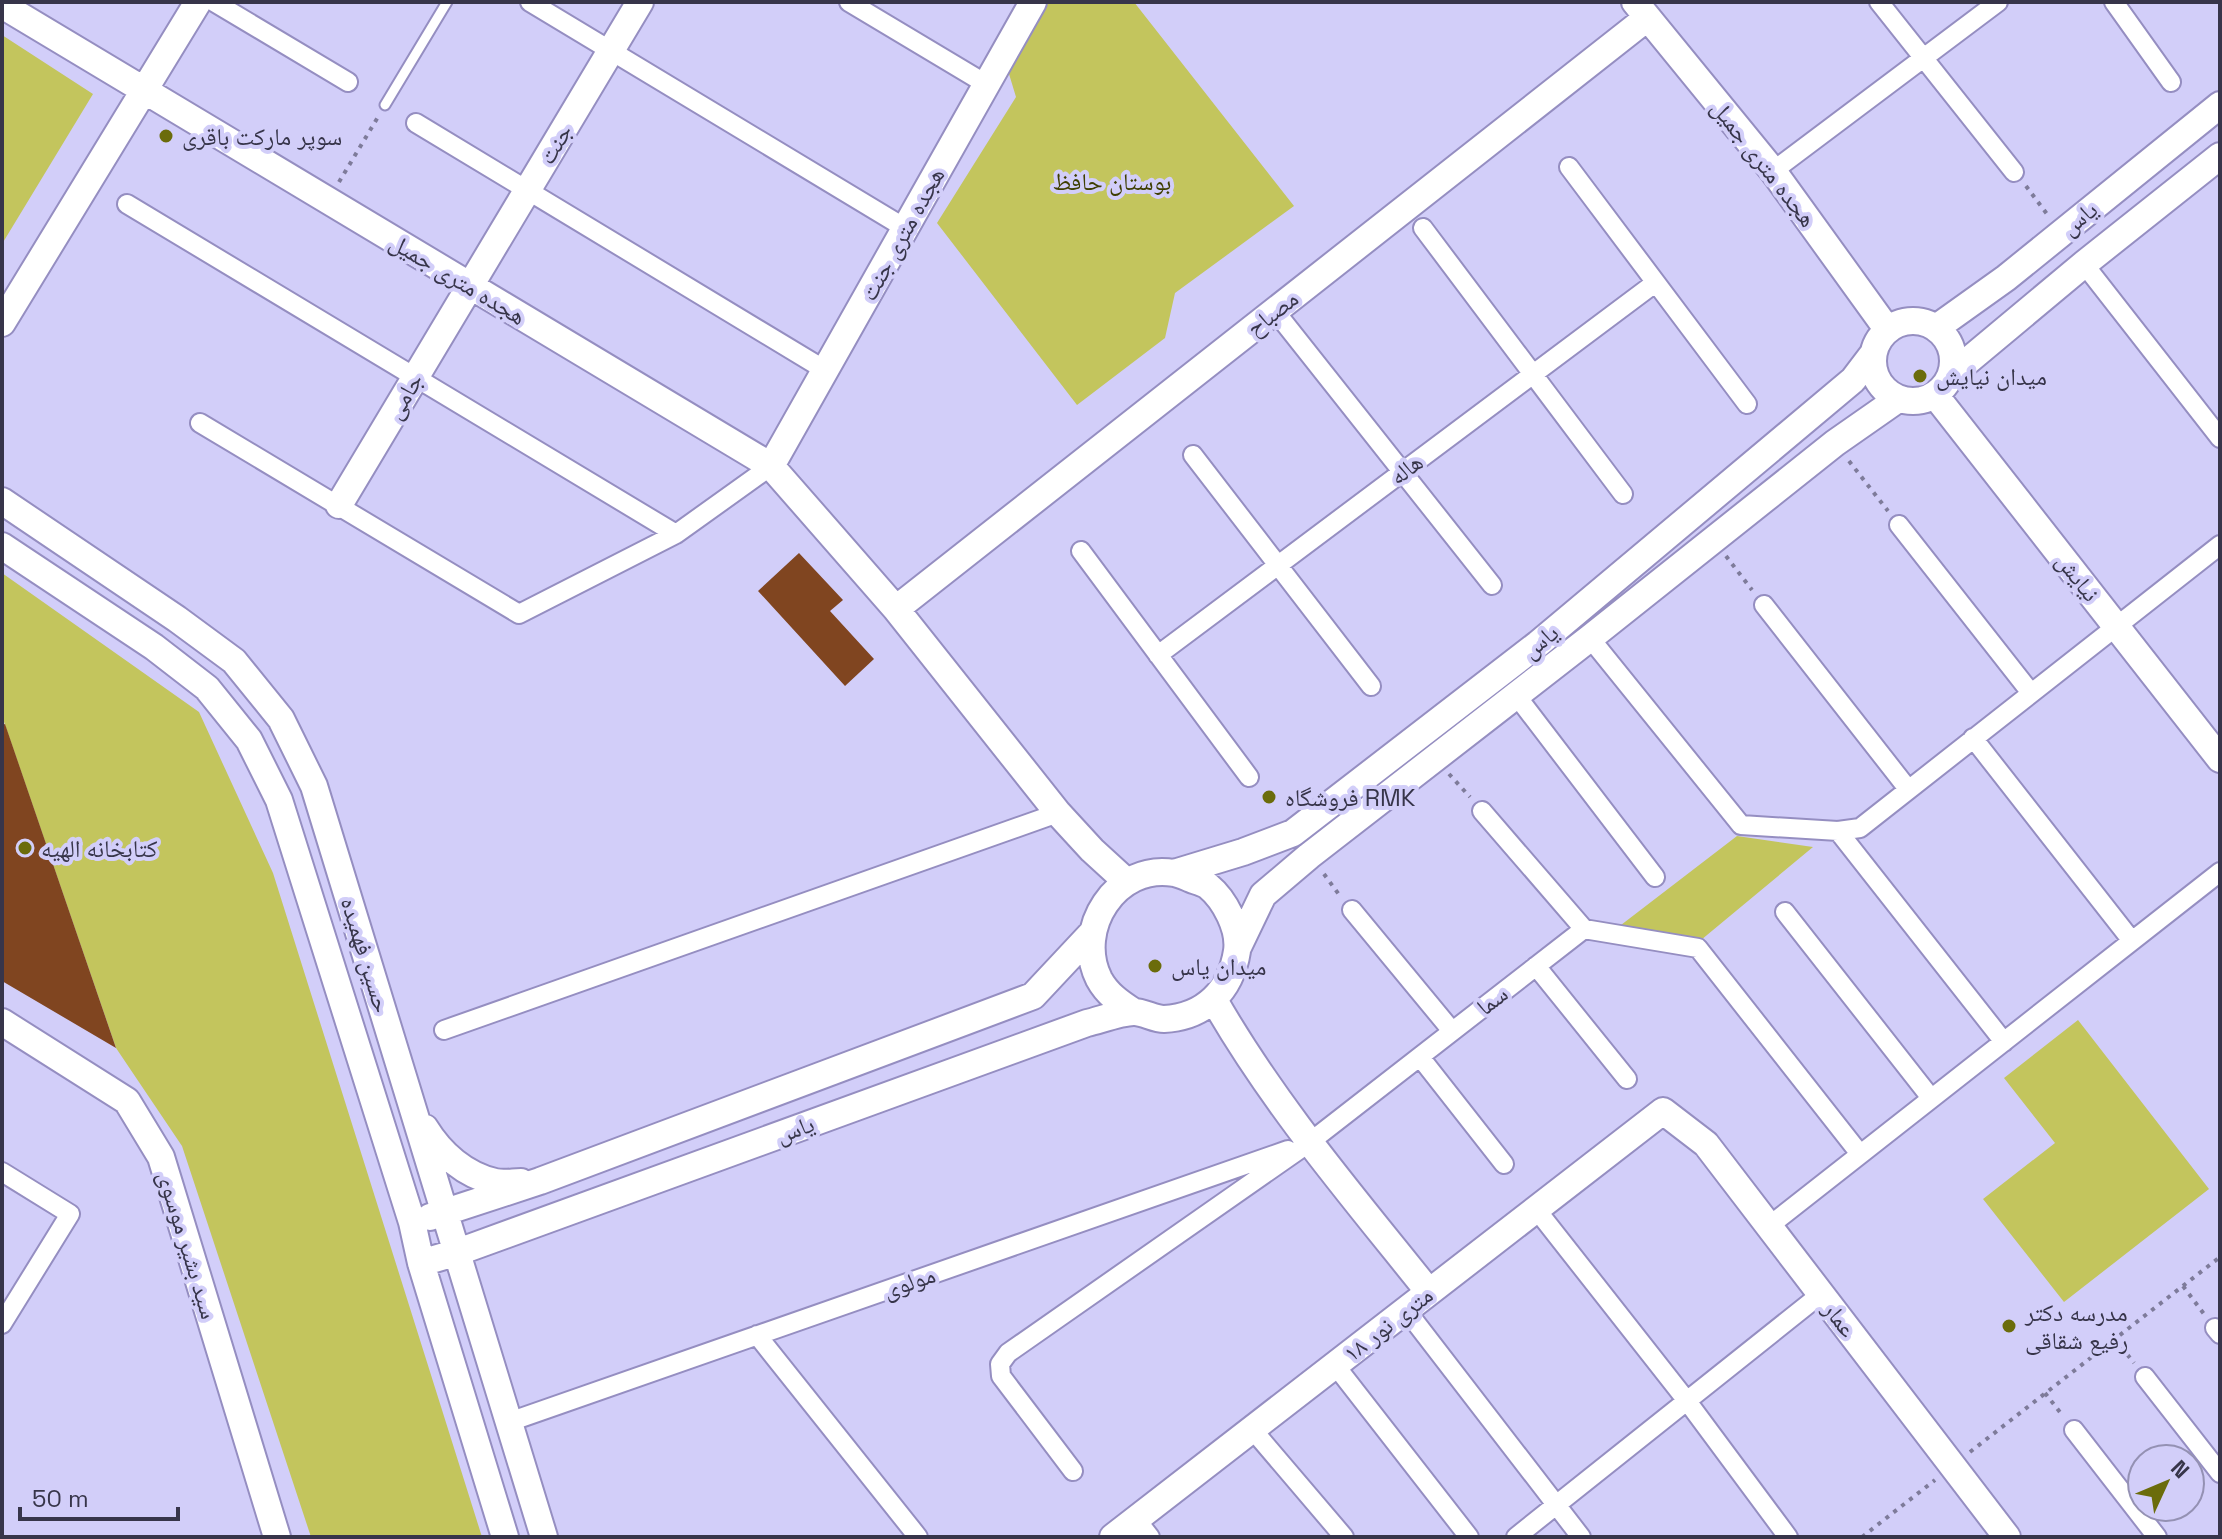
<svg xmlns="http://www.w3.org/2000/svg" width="2222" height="1539" font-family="'Space Grotesk','Noto Naskh Arabic',sans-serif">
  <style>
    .green { fill: #c3c55d }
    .building { fill: #804520 }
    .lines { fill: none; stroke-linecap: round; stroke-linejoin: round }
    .lane-casing { stroke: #958ec1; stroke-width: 13 }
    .street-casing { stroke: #958ec1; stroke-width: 22 }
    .secondary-casing { stroke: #958ec1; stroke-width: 30 }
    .path { stroke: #7e7b9a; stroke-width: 4; stroke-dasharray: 4 6; stroke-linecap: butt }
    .lane { stroke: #fff; stroke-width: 9 }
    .street { stroke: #fff; stroke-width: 18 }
    .secondary { stroke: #fff; stroke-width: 26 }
    .poi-dot { fill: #6b6c0b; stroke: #d2cef9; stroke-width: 3 }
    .labels { text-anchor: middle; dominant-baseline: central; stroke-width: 8; stroke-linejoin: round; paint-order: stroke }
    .poi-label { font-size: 24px; fill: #37354a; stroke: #d2cef9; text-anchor: start }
    .street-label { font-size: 24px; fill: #37354a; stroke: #d2cef9 }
    .park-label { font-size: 24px; fill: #3e3e02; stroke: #d2cef9 }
  </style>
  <rect width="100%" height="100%" fill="#d2cef9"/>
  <path class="green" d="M1042,2H1134L1294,206L1175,293L1165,338L1077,405L937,223L1016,97L1006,64Z
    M2,35L93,94L2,244Z
    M2,573L199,712L273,873L482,1537H311L182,1146L116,1048L2,716Z
    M1737,836L1813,847L1701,940L1621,925Z
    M2078,1020L2209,1189L2064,1302L1983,1199L2055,1143L2004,1078Z"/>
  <path class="building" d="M799,553L843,600L830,611L874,659L845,686L758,591Z
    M5,724L116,1048L2,981V725Z"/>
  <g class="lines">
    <defs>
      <path id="lane" d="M385,105L447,2"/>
      <path id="street" d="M214,2L348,82
        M530,2L905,228
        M849,2L986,84
        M1879,2L2014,172
        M2114,2L2171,82
        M416,123L825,370
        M1569,167L1747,404
        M1773,171L1998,2
        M127,204L676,534
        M1423,228L1623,494
        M2084,264L2220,438
        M1275,311L1492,585
        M200,423L519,614L676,534L771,466
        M1193,455L1371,686
        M1899,525L2031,693
        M1081,551L1249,777
        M1764,605L1908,789
        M1590,638L1741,825L1838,831L1860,828L2220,545
        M1158,655L1655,283
        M1516,695L1655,877
        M1973,738L2132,941
        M1482,811L1584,929
        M1838,831L2004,1042
        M1352,910L1452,1031
        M1785,912L1931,1098
        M1536,966L1627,1079
        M444,1030L1058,813
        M1420,1057L1504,1164
        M2,1172L70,1214L2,1324
        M1536,1209L1687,1401L1788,1537
        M1769,1226L2220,872
        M1406,1310L1581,1537
        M2215,1328L2220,1334
        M757,1335L918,1537
        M1335,1365L1469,1537
        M2145,1377L2220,1473
        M509,1422L1288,1150
        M1252,1429L1344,1537
        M2074,1430L2157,1537
        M1073,1471L1001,1376L1000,1364L1008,1353L1310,1142L1584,929L1698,948L1860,1154
        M1136,1519L1150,1537
        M1516,1537L1821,1294"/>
      <path id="secondary" d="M1635,2L1773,171L1887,329
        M2,5L771,466L896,609L1058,813L1092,850L1127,882
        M1873 361a40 40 0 1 1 80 0a40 40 0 1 1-80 0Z
        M2,323L198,2
        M1936,328L2006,278L2220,105
        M1951,375L2084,264L2220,156
        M1935,395L2220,759
        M771,466L1033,2
        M2,501L177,619L234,661L281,719L314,786L544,1537
        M339,505L640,2
        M2,546L154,647L207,688L249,740L279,800L412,1222L421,1263L505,1537
        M896,609L1647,18
        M1174,873L1243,852L1293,833L1538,644L1853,380L1872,355
        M1238,947L1263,895L1309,856L1590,638L1835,443L1898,399
        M1214,1000C1274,1105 1354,1198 1429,1292
        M2,1022L127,1101L161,1157L277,1537
        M425,1128C441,1154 465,1175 495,1182C503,1184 513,1182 521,1182
        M430,1217L540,1181L1033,996L1092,933
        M421,1263L458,1252L1087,1023C1100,1020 1121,1012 1134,1012C1144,1012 1154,1019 1164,1019C1205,1017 1231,990 1237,951C1240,929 1225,900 1208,886C1204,883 1196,881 1191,879C1186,877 1180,874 1174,873C1116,863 1074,929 1099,979C1107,994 1120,1003 1134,1012
        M1113,1537L1663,1111L1706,1144L2007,1537"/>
    </defs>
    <use href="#lane" class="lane-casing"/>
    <use href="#street" class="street-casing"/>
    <use href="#secondary" class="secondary-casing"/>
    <path class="path" d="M339,182L378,117
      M2026,186L2047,214
      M1849,461L1888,511
      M1726,556L1752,590
      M1449,774L1470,797
      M1324,874L1340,896
      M2183,1286L2204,1314
      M2115,1339L2134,1363
      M2045,1393L2063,1416
      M1970,1452L2220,1257
      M1862,1537L1935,1480"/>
    <use href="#lane" class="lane"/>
    <use href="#street" class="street"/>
    <use href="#secondary" class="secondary"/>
  </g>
  <g class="poi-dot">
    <circle cx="166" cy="136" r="8"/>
    <circle cx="1920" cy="376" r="8"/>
    <circle cx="1269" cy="797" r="8"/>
    <circle cx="25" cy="848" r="8"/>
    <circle cx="1155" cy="966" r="8"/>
    <circle cx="2009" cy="1326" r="8"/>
  </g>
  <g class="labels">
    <g class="poi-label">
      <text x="182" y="136">سوپر مارکت باقری</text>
      <text x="1936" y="376">میدان نیایش</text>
      <text x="1285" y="797">فروشگاه RMK</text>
      <text x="41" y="848">کتابخانه الهیه</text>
      <text x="1171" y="966">میدان یاس</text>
      <text x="2025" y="1312">مدرسه دکتر<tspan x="2025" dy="28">رفیع شقاقی</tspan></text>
    </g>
    <g class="street-label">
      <text transform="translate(555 144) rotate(-59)">جنت</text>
      <text transform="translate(1764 163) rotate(52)">هجده متری جمیل</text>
      <text transform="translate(2079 218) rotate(-39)">یاس</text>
      <text transform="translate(902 234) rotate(-61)">هجده متری جنت</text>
      <text transform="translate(458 279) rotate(31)">هجده متری جمیل</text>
      <text transform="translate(1272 313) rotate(-38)">مصباح</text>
      <text transform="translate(404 396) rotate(-59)">جامی</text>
      <text transform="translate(1406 469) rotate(-37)">هاله</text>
      <text transform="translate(2078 577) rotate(52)">نیایش</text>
      <text transform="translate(1540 641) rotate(-39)">یاس</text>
      <text transform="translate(366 955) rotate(73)">حسین فهمیده</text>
      <text transform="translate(1492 1000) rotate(-38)">سما</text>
      <text transform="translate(795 1129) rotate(-20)">یاس</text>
      <text transform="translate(188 1245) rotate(73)">سید بشیر موسوی</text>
      <text transform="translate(909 1282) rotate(-19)">مولوی</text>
      <text transform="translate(1840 1319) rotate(52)">عمار</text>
      <text transform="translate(1388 1324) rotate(-38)">۱۸ متری نور</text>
    </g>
    <g class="park-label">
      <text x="1112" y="181">بوستان حافظ</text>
    </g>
  </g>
  <rect width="2222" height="1539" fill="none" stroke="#37354a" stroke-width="8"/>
  <g transform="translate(2166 1483) rotate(46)"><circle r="38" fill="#d2cef9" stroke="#9491b3" stroke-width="2"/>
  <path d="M0-6L14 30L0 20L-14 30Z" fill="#6b6c0b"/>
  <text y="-12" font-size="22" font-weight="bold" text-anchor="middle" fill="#37354a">N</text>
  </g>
  <path d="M20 1507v12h158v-12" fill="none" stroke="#37354a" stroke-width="4"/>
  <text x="32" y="1507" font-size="24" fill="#37354a" stroke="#d2cef9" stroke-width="6" paint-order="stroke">50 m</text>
</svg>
